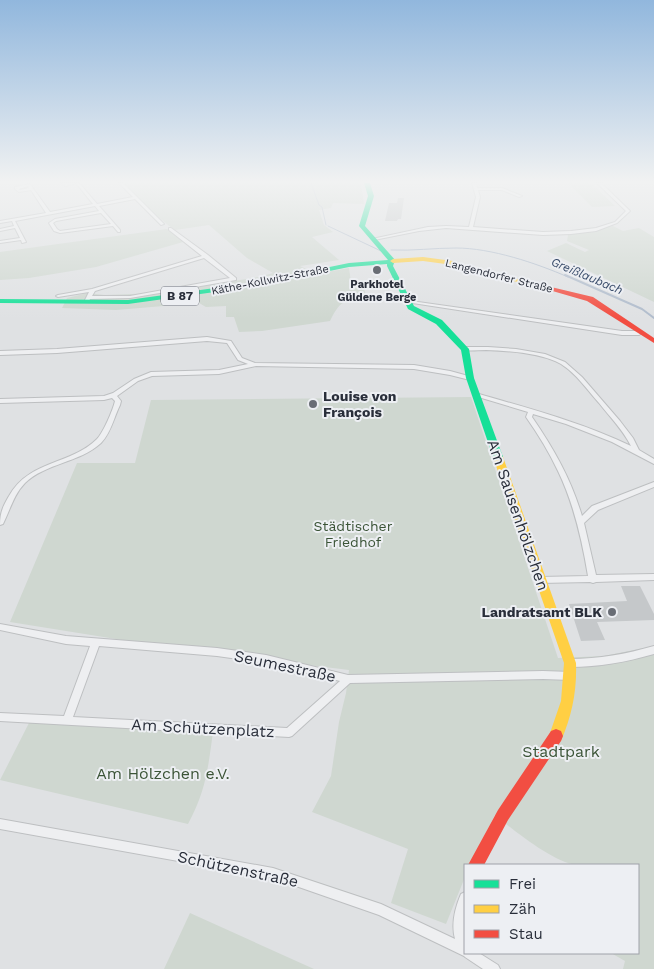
<svg xmlns="http://www.w3.org/2000/svg" width="654" height="969" font-family="'Work Sans',sans-serif">
  <style>
    .green { fill: #cfd7d0 }
    .lines { fill: none; stroke-linecap: round; stroke-linejoin: round }
    .stream-far1 { stroke: #b0bccc; stroke-width: 1 }
    .stream { stroke: #b0bccc; stroke-width: 2 }
    .building { fill: #c5c8ca }
    .street-casing { stroke: #bdbfc1; stroke-width: 2 }
    .street { fill: #eeeff1; fill-rule: evenodd }
    .fast { fill: #16e098; fill-rule: evenodd }
    .slow { fill: #ffcf43; fill-rule: evenodd }
    .jam { fill: #f24e42; fill-rule: evenodd }
    .poi-dot { fill: #696d75; stroke: #edeff3; stroke-width: 2 }
    .labels { text-anchor: middle; dominant-baseline: central; stroke-width: 4; stroke-linejoin: round; paint-order: stroke }
    .far-street-label { font-size: 11px; fill: #292e3a; stroke: #edeff3 }
    .far-poi-label { font-size: 11px; font-weight: bold; fill: #292e3a; stroke: #edeff3 }
    .far-water-label { font-size: 12px; font-style: italic; fill: #374a69; stroke: #edeff3 }
    .shield { fill: #edeff3; stroke: #646872; stroke-width: 1 }
    .shield-label { font-size: 12px; font-weight: bold; fill: #292e3a }
    .poi-label { font-size: 14px; font-weight: bold; fill: #292e3a; stroke: #edeff3; text-anchor: start }
    .park-label { font-size: 14px; fill: #3b5437; stroke: #edeff3 }
    .near-street-label { font-size: 16px; fill: #292e3a; stroke: #edeff3 }
    .near-park-label { font-size: 16px; fill: #3b5437; stroke: #edeff3 }
  </style>
  <rect width="100%" height="100%" fill="#dfe1e3"/>
  <path class="green" d="M124,183H361L364,204L333,203L331,208L319,210L324,225L333,232L312,237L339,260L300,266L316,274L349,268L351,282L363,286L366,295C344,300 340,301 330,321L262,331L239,332L234,317H226V306L206,307L199,303L116,310L62,308L67,298L87,293L105,295L158,293L259,277L273,273L247,258L209,225L175,230C156,217 140,199 124,183Z
    M568,183H591L615,206L592,207Z
    M613,226L623,231L639,228L654,237V302L547,251L566,243L585,252L589,250L567,241L568,235Z
    M167,229L183,242L96,267L29,278L0,280V252Z
    M471,397L558,658L604,656L654,646V969H623L625,961L611,953H638V865C618,865 596,868 576,865C553,862 513,830 495,815L469,865H465V877L446,924L391,903L408,849L312,812L331,776L339,722L346,693L349,670L172,648L10,622L77,463H135L151,400Z
    M29,723L138,726L213,732C208,768 206,791 188,824L0,780Z
    M190,913L314,969H164Z"/>
  <g class="lines">
    <path class="stream-far1" d="M311,183L319,205L322,207L326,225
      M328,226L381,251
      M391,250C413,251 434,248 456,248C491,248 536,263 568,277"/>
    <path class="stream" d="M565,275L642,309L654,318"/>
  </g>
  <path class="building" d="M398,198H404L401,219H398L397,221H385L389,203H397Z
    M621,586H640L654,614V620L597,622L605,640L581,641L569,604L627,601Z"/>
  <g class="lines">
    <defs>
      <path id="street" d="M61,183H79L97,204L133,197L119,183H123L164,224L161,225L135,199L99,206L120,230V232H118L113,226L60,233L54,231L49,223L55,219L99,211L95,206L15,221L26,242L22,243L21,240L0,243V241L20,238L15,228L0,231V229L14,226L12,221L0,223V221L46,213L31,190L19,192L15,189V187L30,184L50,212L93,204L76,183L65,186ZM28,186L29,188L20,190L19,189ZM101,213L111,224L60,231L57,229L53,223L56,221Z
        M472,183H476L477,188H502L522,196L519,197L502,190H478L480,197L473,227L543,232L571,231L596,228L615,222L626,211L597,183H601L630,211L617,223L596,231L571,234L543,235L515,233L446,228L419,231L374,240L372,239L428,227L446,226L469,227L476,197Z
        M169,228H171L208,255L236,278V280L130,298L90,299L89,301H85V300L89,292L58,297L56,296L58,295L92,289L202,256L169,230ZM204,258L230,278L130,296H92L95,291Z
        M404,300L622,331H639L642,333L639,335H622L406,302L404,301Z
        M207,337L231,341L242,358L255,363L414,365L450,371L472,377L473,378L470,380L450,375L414,369L256,366L219,374L152,376L138,381L117,396L121,401L120,405C114,417 111,433 101,443C79,463 46,463 25,483C14,494 10,510 3,524L0,525C0,513 3,506 9,496C29,460 71,465 97,439C103,433 113,410 115,401L112,398L104,400L0,403V399L104,396L113,393L134,379L151,372L219,370L248,364L238,360L227,343L207,341L57,353L0,355V351L57,349Z
        M465,347H488L516,349L545,354L565,362L582,377L620,421L633,438L639,450L654,459V464L612,442L566,424L533,414L532,417C554,449 571,479 582,516L592,506L654,482V487L598,510L584,523L596,575L654,574V580L596,582L593,583L590,582L540,583L537,582L536,580L537,578L540,577L588,576C582,540 574,504 558,471C549,452 538,434 526,417L528,412L475,396L474,395L477,393L479,394C531,409 583,423 631,446C623,430 610,417 599,403C587,390 577,374 561,364C542,353 509,351 486,350C478,350 471,351 463,350L462,349Z
        M0,624L66,636L217,648L266,655L348,675L543,671L571,672L574,673L575,676L574,679L571,680L543,679L350,683L292,736L289,737L0,721V713L64,716L90,646L66,644L0,630ZM99,646L217,656L266,663L340,681L287,728L73,717Z
        M654,646V654C626,662 599,667 570,667L567,666L566,663L567,660L570,659C599,659 626,654 654,646Z
        M0,819L273,868L381,904L455,939C451,924 455,908 461,894L465,892V953H479L498,965L500,969H483L465,957L464,956L379,915L273,878L0,829Z"/>
    </defs>
    <use href="#street" class="street-casing"/>
    <use href="#street" class="street"/>
    <path class="fast" d="M364,183H370L374,196L365,226L396,261L394,263L393,266L414,306L442,320L469,349L474,378L503,457L501,459H495L493,457L466,378L461,350L436,324L408,309L387,266V264L349,267L251,287L128,304L0,303V299L128,300L251,283L349,263L388,260L359,226L368,196Z"/>
    <path class="slow" d="M423,257L453,261L554,289L551,291L453,265L423,261L393,263L390,261L393,259Z
      M498,454L503,457L576,663C577,691 572,715 561,741L556,743L551,741L549,736L561,701L564,663L493,457Z"/>
    <path class="jam" d="M551,287L593,297L654,338V343L587,301L549,290V288Z
      M556,729L561,731L563,736L561,741L508,820L484,865H468L498,810L551,731Z"/>
  </g>
  <linearGradient id="sky" x2="0" y2="1"><stop stop-color="#91b7dd"/><stop offset="0.57" stop-color="#f1f2f2"/><stop offset="1" stop-color="#f1f2f2" stop-opacity="0"/></linearGradient>
  <rect width="654" height="319" fill="url(#sky)"/>
  <g class="poi-dot">
    <circle cx="377" cy="270" r="5"/>
    <circle cx="313" cy="404" r="5"/>
    <circle cx="612" cy="612" r="5"/>
  </g>
  <g class="labels">
    <g class="far-street-label">
      <text transform="translate(499 276) rotate(14)">Langendorfer Straße</text>
      <text transform="translate(270 280) rotate(-11)">Käthe-Kollwitz-Straße</text>
    </g>
    <g class="far-poi-label">
      <text x="377" y="284">Parkhotel<tspan x="377" dy="13">Güldene Berge</tspan></text>
    </g>
    <g class="far-water-label">
      <text transform="translate(587 276) rotate(23)">Greißlaubach</text>
    </g>
    <rect class="shield" x="161" y="286.5" width="38" height="19" rx="4"/>
    <g class="shield-label">
      <text x="180" y="296">B 87</text>
    </g>
    <g class="poi-label">
      <text x="323" y="396">Louise von<tspan x="323" dy="16">François</tspan></text>
      <text x="602" y="612" text-anchor="end">Landratsamt BLK</text>
    </g>
    <g class="park-label">
      <text x="353" y="526">Städtischer<tspan x="353" dy="16">Friedhof</tspan></text>
    </g>
    <g class="near-street-label">
      <text transform="translate(518 515) rotate(71)">Am Sausenhölzchen</text>
      <text transform="translate(285 666) rotate(12)">Seumestraße</text>
      <text transform="translate(203 728) rotate(3)">Am Schützenplatz</text>
      <text transform="translate(238 869) rotate(12)">Schützenstraße</text>
    </g>
    <g class="near-park-label">
      <text x="561" y="751">Stadtpark</text>
      <text x="163" y="773">Am Hölzchen e.V.</text>
    </g>
  </g>
  <rect x="464" y="864" width="175" height="90" fill="#edeff3" stroke="#9fa2a9"/>
  <rect x="474" y="880" width="25" height="8" fill="#16e098" stroke="#9fa2a9"/>
  <text x="509" y="889" font-size="15" fill="#292e3a">Frei</text>
  <rect x="474" y="905" width="25" height="8" fill="#ffcf43" stroke="#9fa2a9"/>
  <text x="509" y="914" font-size="15" fill="#292e3a">Zäh</text>
  <rect x="474" y="930" width="25" height="8" fill="#f24e42" stroke="#9fa2a9"/>
  <text x="509" y="939" font-size="15" fill="#292e3a">Stau</text>
</svg>
